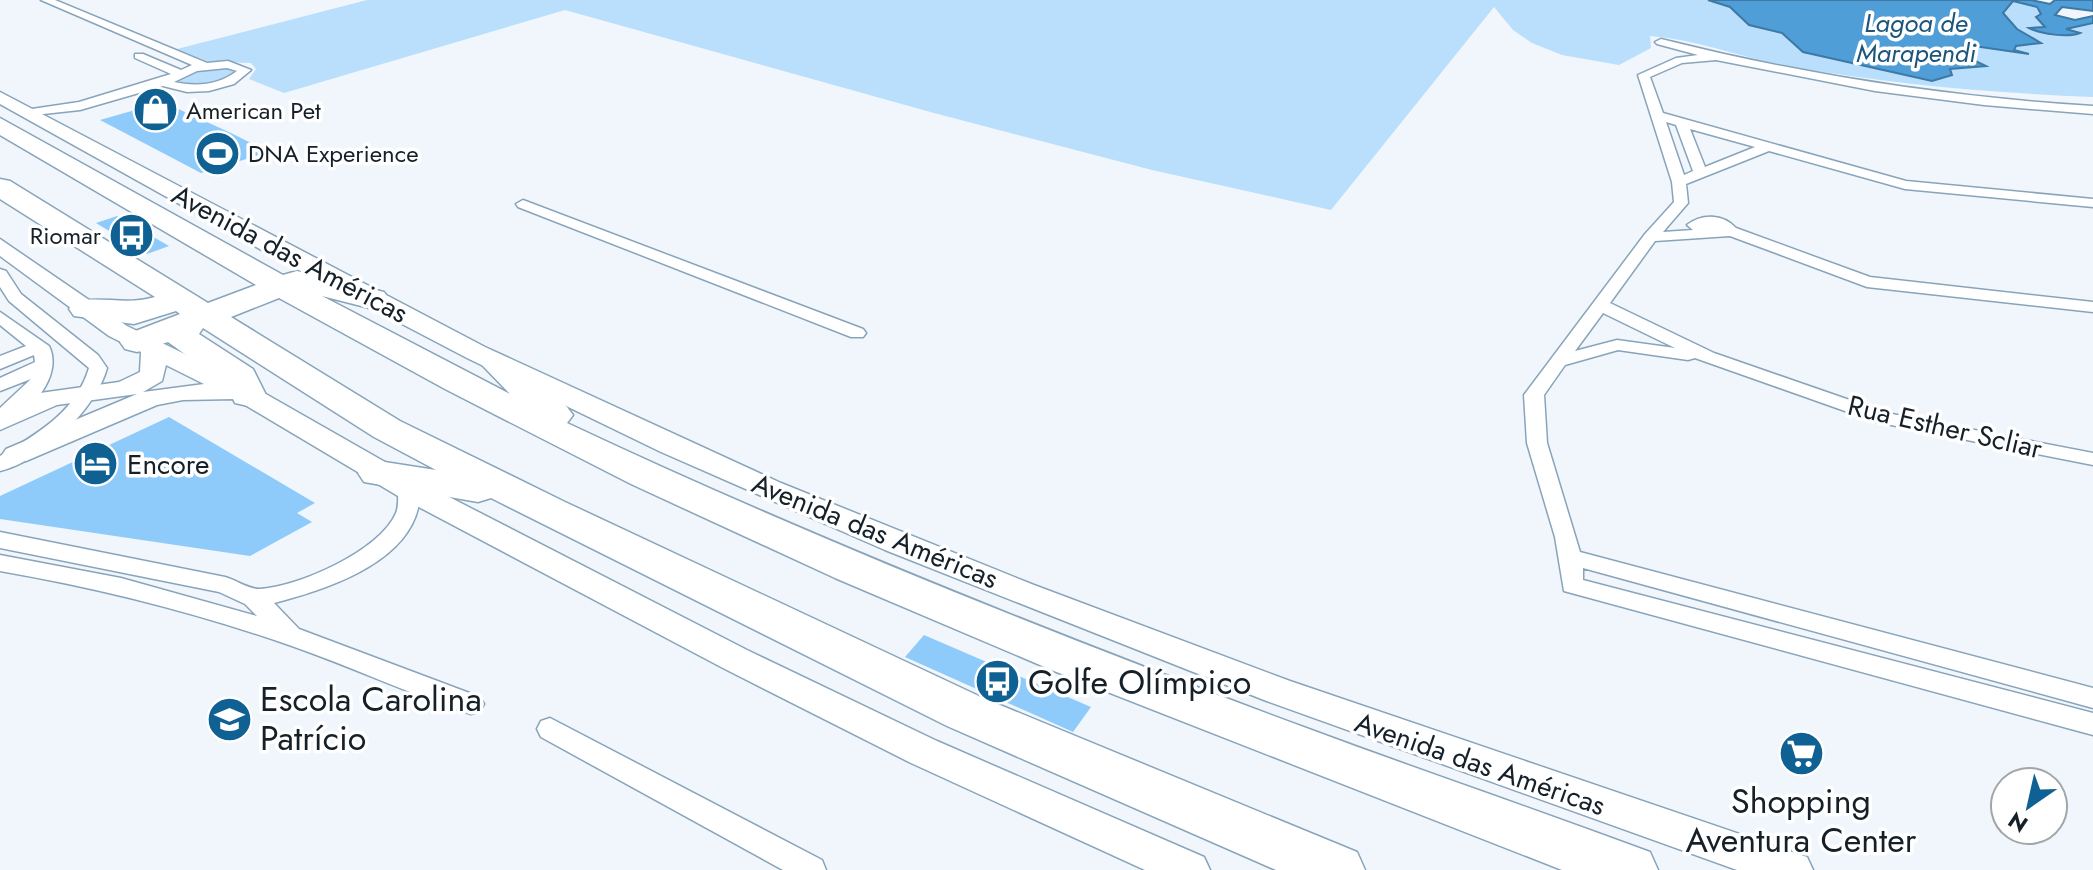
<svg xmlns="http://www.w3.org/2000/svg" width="2093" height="870" font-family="Jost,sans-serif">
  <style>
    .green { fill: #b9dffd }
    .water { fill: #4f9ed8; stroke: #3e78a4; stroke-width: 2 }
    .building { fill: #8ecbfb }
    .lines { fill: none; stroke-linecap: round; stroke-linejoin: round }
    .street-casing { stroke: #88a4bb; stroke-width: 3 }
    .secondary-casing { stroke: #88a4bb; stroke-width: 3 }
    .highway-casing { stroke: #88a4bb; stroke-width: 3 }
    .street { fill: #fff; fill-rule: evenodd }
    .secondary { fill: #fff; fill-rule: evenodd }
    .highway { fill: #fff; fill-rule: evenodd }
    .labels { text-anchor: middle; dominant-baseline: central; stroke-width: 7; stroke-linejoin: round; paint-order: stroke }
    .far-poi-label { font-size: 24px; fill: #152029; stroke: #fff; text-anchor: start }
    .far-water-label { font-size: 26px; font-style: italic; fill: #1b557c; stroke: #fff }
    .street-label { font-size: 28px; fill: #152029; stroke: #fff }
    .poi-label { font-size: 28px; fill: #152029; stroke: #fff; text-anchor: start }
    .near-poi-label { font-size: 34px; fill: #152029; stroke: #fff; text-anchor: start }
  </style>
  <rect width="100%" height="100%" fill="#f0f6fb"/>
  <path class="green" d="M367,0H1708L1730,7L1749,25L1782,33L1804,52L1932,81L1952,75L1950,69L1984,65L1961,54L1959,48L1967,45L2026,54L2013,50L2016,45L2039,42L2016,29L2002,12L2013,1L2029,2L2042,14L2036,17L2045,28L2031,29L2073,36L2064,30L2093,23V97C1991,93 1889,84 1788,66C1742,58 1696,39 1650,36L1651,48L1619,65L1562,55L1532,43L1513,30L1494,7L1331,210L1152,170L934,113L565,10L284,93L249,79L256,69L251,63L210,62L177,49Z
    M223,67L237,71C219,83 196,89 175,82L195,70Z"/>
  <path class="water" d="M1708,0H2031L2050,4L2055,0H2093V11L2062,7L2055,15L2075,20L2093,16V23L2066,29L2080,33C2068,38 2041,34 2029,28L2045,27L2036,17L2041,14L2037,7L2013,1L2003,13L2017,29L2041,43L2016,46L2014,50L2029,54L1967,45L1959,48L1961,54L1986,66L1950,69L1952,75L1932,81L1803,52L1782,33L1749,25L1730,7Z"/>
  <path class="building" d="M163,102L231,133L269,152L201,173L100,120Z
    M117,216L169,246L147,254L96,223Z
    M169,417L315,503L297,513L312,522L250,556L0,519V496Z
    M924,635L1091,707L1073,732L905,657Z"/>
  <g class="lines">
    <defs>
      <path id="street" d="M41,0H55L207,63L228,61L251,70L234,84L209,91L187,92L163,86L80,110L25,116V110L79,102L171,74L135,58V54H143L181,70L192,65ZM227,68L237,71C219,85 196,87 174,82L197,71Z
        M1661,39C1804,75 1946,97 2093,106V114L1984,105L1875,91L1716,60L1682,63L1650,77L1663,113L1906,181L2093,199V207L1905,189L1769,151L1686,184L1688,203L1663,232L1693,230L1687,225C1702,213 1723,214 1736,228L1870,277L2093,302V312L1867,287L1730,236L1655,241L1610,303L1714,353L1887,413L2093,453V465L1876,422L1695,358L1688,360L1618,350L1565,365L1544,395L1547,443L1580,552L2093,688V708L1583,568V580L2093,713V735L1564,591L1555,537L1527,443L1524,395L1645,234L1674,202L1672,182L1638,75L1676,58L1698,55L1657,44L1655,42ZM1666,122L1676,125L1693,171L1684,175ZM1690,129L1755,147L1705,167ZM1603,313L1675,348L1617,340L1575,351Z
        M523,200L863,329L866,333L863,337H851L518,207L516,204Z
        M0,269L6,271L21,294L98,355L107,368C96,409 42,461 0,471V456C37,434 76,412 89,368L9,301L0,287Z
        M0,312L49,346C64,376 29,416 0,423V408L31,379L0,391V378L35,362L34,355L0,369V356L26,346L0,325Z
        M409,482L420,489C422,559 329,589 274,603L299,629L480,697L484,704L480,711L471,714C409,694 350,666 289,645C194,612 98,588 0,571V555L121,578L257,616L245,604L219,592L0,548V532L225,577C236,580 248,589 259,589C298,587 380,551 396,513C399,506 398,497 398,489Z
        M550,718L822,860L826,870H783L541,737L537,729L541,721Z"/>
      <path id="secondary" d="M0,92L485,347L781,483L1034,585L1290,681L1807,857L1813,870H1737L1264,700L885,550L661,452L467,358L276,258L0,104Z
        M0,239L127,326L257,389L420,482L747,650L937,741L1204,857L1210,870H1145L911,763L723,668L398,496L235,399L183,400L157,405L26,461H6L2,455L6,449L137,394L57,405L0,430V411L40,393L119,382L140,372L141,352L109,336L0,256ZM166,365L204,384L143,392L162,381Z"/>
      <path id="highway" d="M0,118L283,275L297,271L384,292L389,299L384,306L373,309L322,296L510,394L482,365L487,358C518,350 545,388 567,407L573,415L567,423C809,537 1058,636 1309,729C1422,771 1537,810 1650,852L1658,870H1562L1054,671L835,578L631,484L445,389L279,298L231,317L400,421L565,502L983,698L1357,852L1365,870H1276L947,726L491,498L478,502L364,482L358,473L364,464L378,461L436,470L374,437L203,328L199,334L253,369L266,395L261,403L248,406L235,403L225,383L168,342L137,352L125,349L120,342L125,335L180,314L176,311L134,324L74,316L69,309L74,302C101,295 125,306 155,297L0,199V179L10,181L208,303L256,285L0,135Z"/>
    </defs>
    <use href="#street" class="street-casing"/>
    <use href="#secondary" class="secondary-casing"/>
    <use href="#highway" class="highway-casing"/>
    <use href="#street" class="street"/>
    <use href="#secondary" class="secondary"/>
    <use href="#highway" class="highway"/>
  </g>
  <defs>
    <symbol id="shop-disc" viewBox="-11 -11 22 22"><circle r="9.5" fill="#106193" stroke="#fff"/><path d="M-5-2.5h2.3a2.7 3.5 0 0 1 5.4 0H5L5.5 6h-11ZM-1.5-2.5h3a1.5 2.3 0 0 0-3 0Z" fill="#fff"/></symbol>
    <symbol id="stadium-disc" viewBox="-11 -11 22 22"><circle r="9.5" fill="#106193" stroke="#fff"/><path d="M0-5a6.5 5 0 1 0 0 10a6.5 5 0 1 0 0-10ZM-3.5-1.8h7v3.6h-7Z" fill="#fff"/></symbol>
    <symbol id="bus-disc" viewBox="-11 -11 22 22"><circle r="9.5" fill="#106193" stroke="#fff"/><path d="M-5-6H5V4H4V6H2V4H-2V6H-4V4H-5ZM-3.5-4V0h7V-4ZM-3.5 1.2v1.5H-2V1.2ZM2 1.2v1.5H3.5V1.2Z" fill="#fff"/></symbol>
    <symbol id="hotel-disc" viewBox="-11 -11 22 22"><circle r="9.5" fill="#106193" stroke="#fff"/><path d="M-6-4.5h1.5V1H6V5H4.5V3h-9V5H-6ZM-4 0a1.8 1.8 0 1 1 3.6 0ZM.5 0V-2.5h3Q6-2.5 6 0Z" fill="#fff"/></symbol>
    <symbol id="school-disc" viewBox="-11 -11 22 22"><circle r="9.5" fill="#106193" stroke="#fff"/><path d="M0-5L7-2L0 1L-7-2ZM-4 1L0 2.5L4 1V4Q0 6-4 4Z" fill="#fff"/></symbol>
    <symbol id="supermarket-disc" viewBox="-11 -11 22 22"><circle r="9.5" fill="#106193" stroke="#fff"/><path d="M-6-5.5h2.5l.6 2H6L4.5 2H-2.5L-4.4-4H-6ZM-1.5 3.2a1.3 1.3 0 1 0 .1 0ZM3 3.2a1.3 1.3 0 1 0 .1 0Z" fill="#fff"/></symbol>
  </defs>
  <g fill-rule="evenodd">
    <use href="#shop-disc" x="130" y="84" width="51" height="51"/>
    <use href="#stadium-disc" x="192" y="128" width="51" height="51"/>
    <use href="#bus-disc" x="106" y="210" width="51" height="51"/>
    <use href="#hotel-disc" x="70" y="438" width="51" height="51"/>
    <use href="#bus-disc" x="972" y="656" width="51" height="51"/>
    <use href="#school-disc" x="204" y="694" width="51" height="51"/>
    <use href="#supermarket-disc" x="1776" y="728" width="51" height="51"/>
  </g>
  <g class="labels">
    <g class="far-poi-label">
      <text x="186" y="110">American Pet</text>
      <text x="248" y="153">DNA Experience</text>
      <text x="101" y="235" text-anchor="end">Riomar</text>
    </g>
    <g class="far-water-label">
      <text x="1916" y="23">Lagoa de<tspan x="1916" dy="30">Marapendi</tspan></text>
    </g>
    <g class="street-label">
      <text transform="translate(290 254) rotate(28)">Avenida das Américas</text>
      <text transform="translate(1945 427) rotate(13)">Rua Esther Scliar</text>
      <text transform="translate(875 531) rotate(22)">Avenida das Américas</text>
      <text transform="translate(1480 764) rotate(19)">Avenida das Américas</text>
    </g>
    <g class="poi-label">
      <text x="127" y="464">Encore</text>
    </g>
    <g class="near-poi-label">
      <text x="1028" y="682">Golfe Olímpico</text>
      <text x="260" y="699">Escola Carolina<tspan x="260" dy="39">Patrício</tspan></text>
      <text x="1801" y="801" text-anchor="middle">Shopping<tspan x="1801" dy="39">Aventura Center</tspan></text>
    </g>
  </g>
  <g transform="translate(2029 806) rotate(214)"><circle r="38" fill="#ffffff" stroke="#a1a6a9" stroke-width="2"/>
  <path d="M0-6L14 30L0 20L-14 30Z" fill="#106193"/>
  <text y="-12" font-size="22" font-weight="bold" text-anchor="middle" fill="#152029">N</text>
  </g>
</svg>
